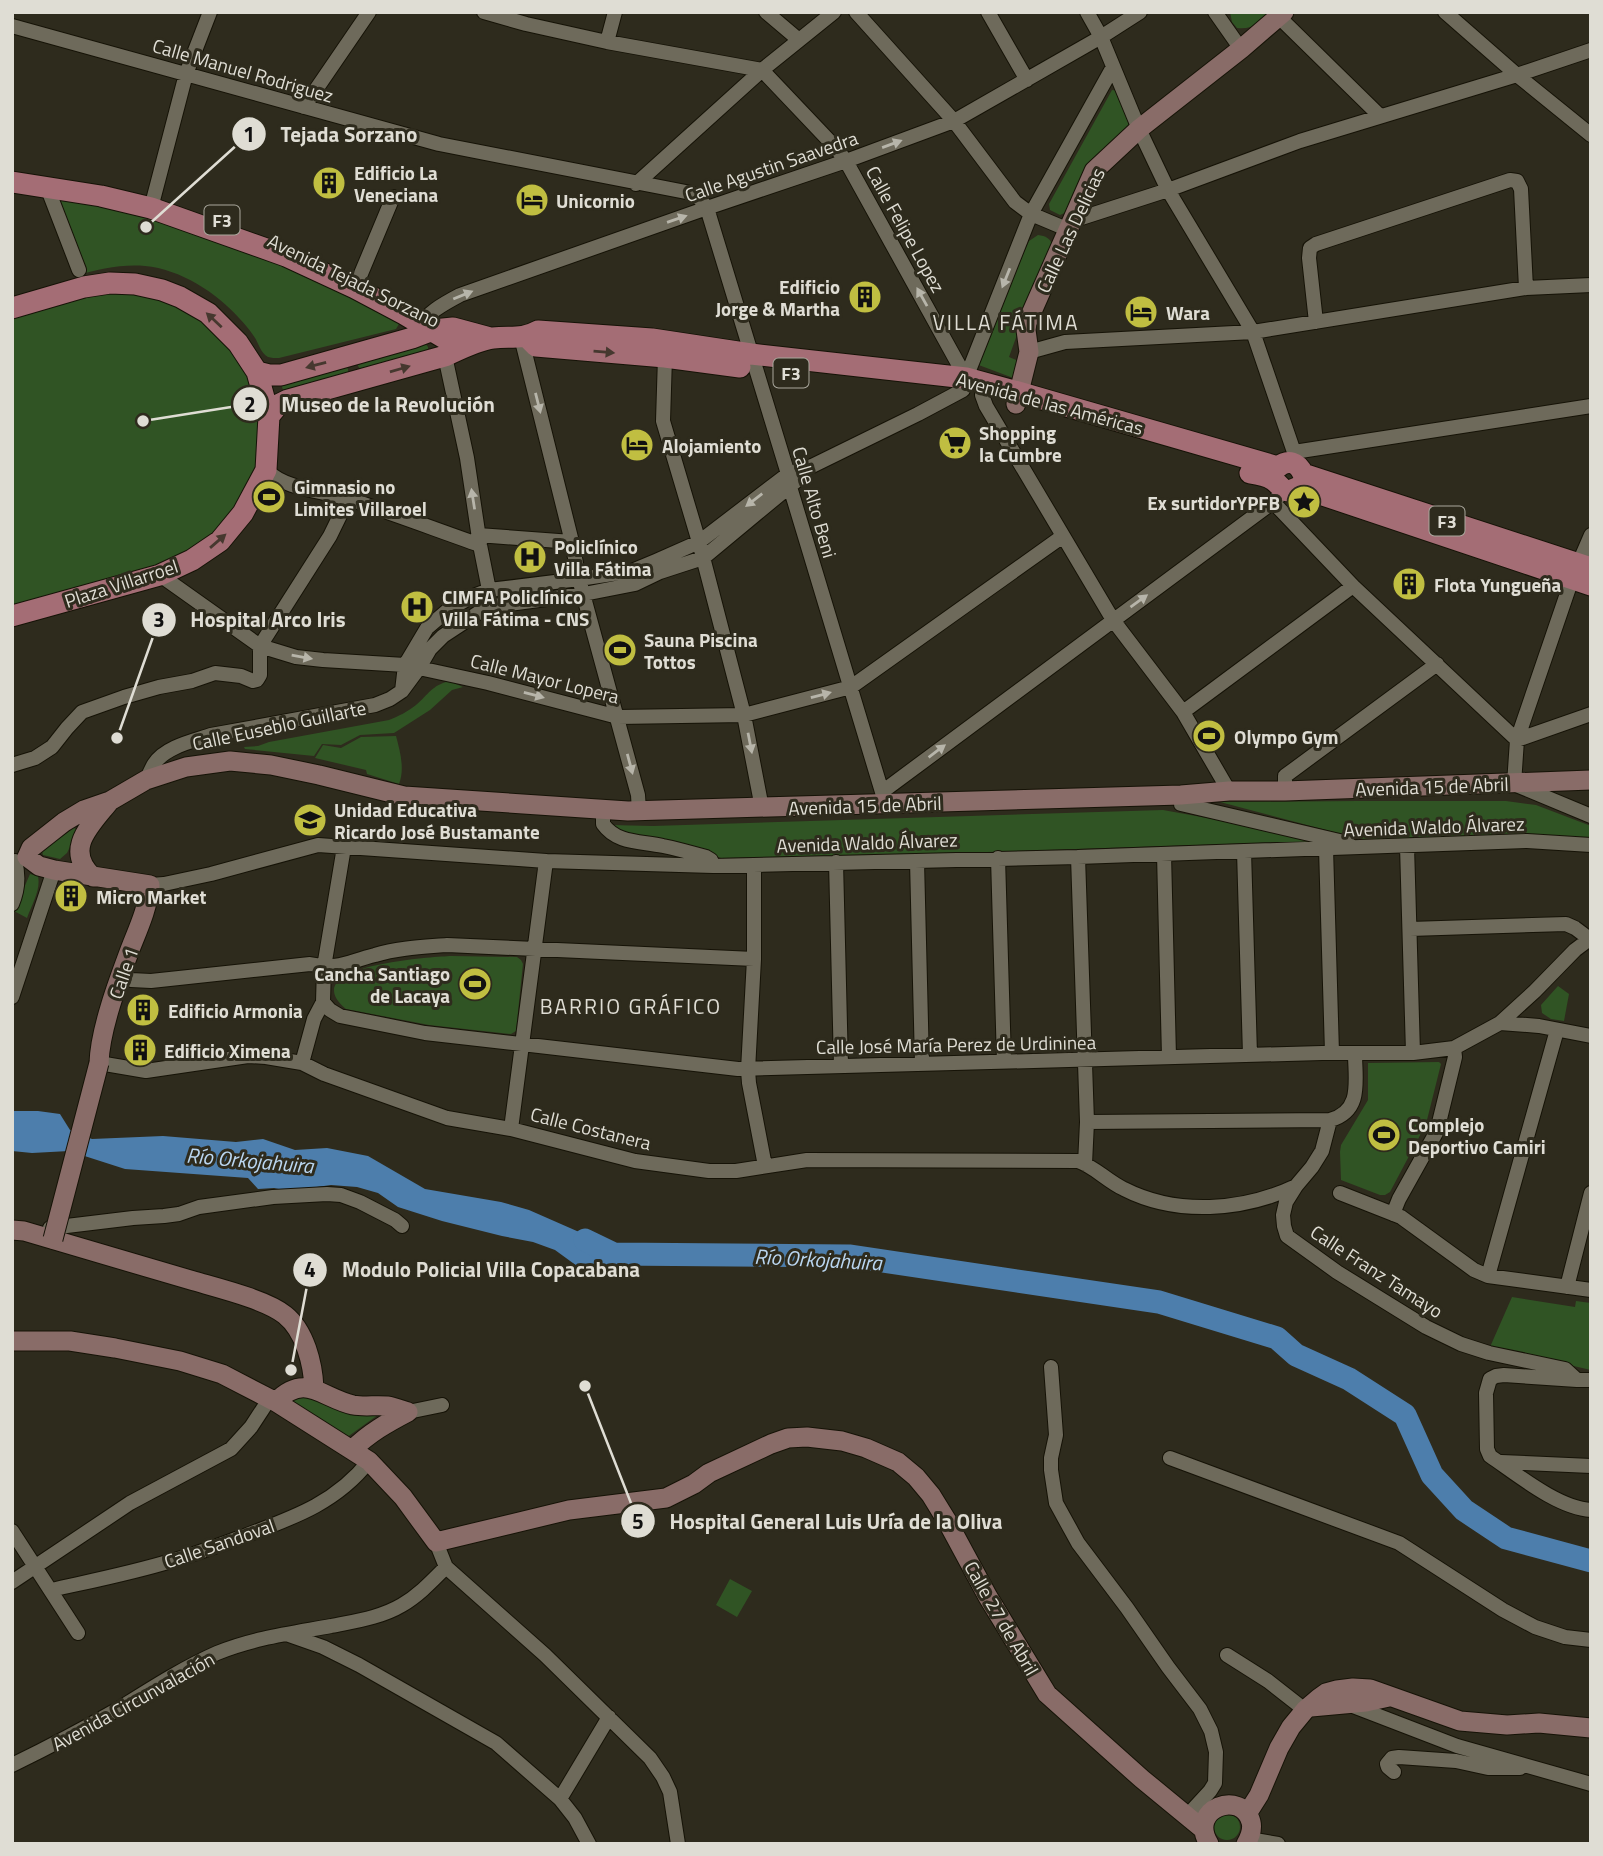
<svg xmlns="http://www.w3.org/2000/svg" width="1603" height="1856" font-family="'Titillium Web',sans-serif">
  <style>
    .green { fill: #305424 }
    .water { fill: #4d7eac }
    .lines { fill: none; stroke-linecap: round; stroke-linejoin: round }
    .river { stroke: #4d7eac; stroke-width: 23 }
    .street-casing { stroke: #161307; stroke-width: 16 }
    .secondary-casing { stroke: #161307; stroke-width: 21 }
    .primary-casing { stroke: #161307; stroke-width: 23 }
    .street { stroke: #6e6a5b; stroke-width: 14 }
    .secondary { stroke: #896c68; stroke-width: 19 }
    .primary { stroke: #a46d75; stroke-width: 21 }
    .secondary-bridge-casing { stroke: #161307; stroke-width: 21; stroke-linecap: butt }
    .secondary-bridge { stroke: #896c68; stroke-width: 19 }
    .oneway { fill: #b7b5aa }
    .oneway2 { fill: #46382f }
    .labels { text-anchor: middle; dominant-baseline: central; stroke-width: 6; stroke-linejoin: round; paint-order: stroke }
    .shield { fill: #2e2b1d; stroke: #aaa89d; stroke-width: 2 }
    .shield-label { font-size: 18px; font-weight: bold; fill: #dfddd4 }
    .street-label { font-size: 19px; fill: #dfddd4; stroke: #2e2b1d }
    .poi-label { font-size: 19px; font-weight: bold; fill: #dfddd4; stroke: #2e2b1d; text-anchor: start }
    .neighbourhood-label { font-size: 21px; letter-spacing: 2px; fill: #dfddd4; stroke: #2e2b1d }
    .water-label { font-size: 21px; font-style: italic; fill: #bad6f0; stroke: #2e2b1d }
    .leader { fill: none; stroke: #dfddd4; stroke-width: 2.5 }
    .callout-dot { fill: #dfddd4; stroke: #2e2b1d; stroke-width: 2.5 }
    .mark-label { font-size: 21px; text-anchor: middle; font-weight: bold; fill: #111 }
    .callout-label { font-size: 21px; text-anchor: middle; font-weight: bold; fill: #dfddd4; stroke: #2e2b1d; stroke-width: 6; stroke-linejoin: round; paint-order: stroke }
  </style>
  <rect width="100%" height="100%" fill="#2e2b1d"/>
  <path class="green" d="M1230,12H1272C1260,22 1253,30 1237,28L1232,22Z
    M1112,90L1119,91L1133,123L1067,212L1060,215L1050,210L1049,204Z
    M43,193L134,210L283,265L398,319L399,324L396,329L279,358C275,358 271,358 268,357C260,353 258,341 253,335C249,329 244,323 239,318C217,293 180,269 145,266C122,264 98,269 76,276Z
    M1038,235C1046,236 1050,238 1053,246L1023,318L1009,357L1021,362L1016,379L976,364L1029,241Z
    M110,287L186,306L224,339L249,378L257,405L260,424L258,458L253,478L232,516L203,544L157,566L12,606V315Z
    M425,343L428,347V351L361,370L358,366V362Z
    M346,366L348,369V374L285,391L282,388L283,383Z
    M449,681L463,687L452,690L430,710L394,733L360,735L341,745L322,744L314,756L245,749L244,747L258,746L269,742L389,720C399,716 407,712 416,705C429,694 431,686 449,681Z
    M396,736C400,751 405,769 399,784L367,774L366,770L315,758L323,745L341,748L361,737Z
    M1358,801H1506L1536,805L1591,826V839H1360L1220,802Z
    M1163,810L1279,831L1315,841L927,854L721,858L690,847L641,839L610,825L653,826Z
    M74,828L78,830L67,853L60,859L43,855L42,851Z
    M30,874L38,876C41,890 32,904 27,918L14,911Z
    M451,956L517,957L521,960L523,964L516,1031L511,1034L429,1025L346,1009C293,965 432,957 451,956Z
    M1558,986L1569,994L1564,1021L1551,1019L1542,1013L1541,1005Z
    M1439,1062L1441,1064L1426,1124L1390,1192L1385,1195H1380L1341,1180L1340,1152L1341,1145L1368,1100V1063Z
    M1512,1297L1575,1307L1576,1301L1591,1303V1370L1490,1347Z
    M300,1393L345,1413L382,1412L346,1438L291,1404L293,1395Z
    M730,1579L752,1591L737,1617L716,1605Z
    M1214 1827a13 13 0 1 1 26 0a13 13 0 1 1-26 0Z"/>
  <path class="water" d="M12,1111H38L60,1114L70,1130L92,1139L163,1136L236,1142L263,1139L295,1150L327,1148L368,1156L425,1189L501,1202L529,1210L611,1246L614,1279L591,1273L577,1266L555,1250L533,1242L502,1236L442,1221L398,1207L378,1193L357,1187L331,1185L288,1191L274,1188L258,1189L248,1178L125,1169L69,1151L32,1153L12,1151Z"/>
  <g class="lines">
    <path class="river" d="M585,1240L614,1254L849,1256L1159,1302L1277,1338L1296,1355L1349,1379L1405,1415L1432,1475L1464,1510L1506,1538L1591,1561"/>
    <defs>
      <path id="street" d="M484,12L526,24L607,42L762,70L836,148L846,161L966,378
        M766,12L799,40
        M856,12L954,121L1015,202L1031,214L1069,230
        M988,12L1027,80
        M1087,12L1101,37L1139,129L1168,190L1253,332L1294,452V463
        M1215,12L1241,49
        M1445,12L1517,75L1591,135
        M1279,17L1380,116
        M12,26L439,144L691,193L700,199L707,208L788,474L790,487L882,792L890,804
        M607,42L615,12
        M304,107L369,12
        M636,184L762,70L834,12
        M47,187L79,270
        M151,208L186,74L210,12
        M1072,221L1168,190L1300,141L1517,75L1591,50
        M355,288L393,197
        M1316,322L1309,258L1310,248L1316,244L1510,180L1517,181L1521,189L1526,288
        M416,331C426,313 443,304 460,295L707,208L846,161L954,121L1101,37L1140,12
        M521,337L572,542L579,579L638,795L639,811
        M1029,352L1065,342L1253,332L1526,288L1591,285
        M445,356L467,458L480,545L489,590
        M665,357L663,421L699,542L744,715L762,808
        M982,395L986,406L1113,620L1183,712L1229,791
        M1294,452L1591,406
        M266,470C288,491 323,490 352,500C395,514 437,530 480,545
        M1279,496L1273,502L1353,586L1517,740L1591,714
        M478,535L572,542
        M1591,535L1572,579L1517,740L1514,784L1591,816
        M160,575L260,646L296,657L323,660L405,665L488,683L618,717L744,715L851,687L1063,536
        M402,691L405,665L427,628L448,610L471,597L489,590L579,579L632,571L656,561L699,542L788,474L812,466L918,414L963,390L966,378L1031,214L1113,67
        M1183,712L1353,586
        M12,765L35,758L52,747L67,728L82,712L124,697L159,687L192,681L215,673L241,676L253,681L257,680L260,675V646L330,536L348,499
        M146,780C149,775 151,769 154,764C165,747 193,741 211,735L375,705L390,699L402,691L419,668L430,649L443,636L478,613L494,606L584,594L635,584L660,572L703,558L796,481
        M1285,791V776L1437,664
        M882,792L1273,502
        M1181,795V804L1348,843
        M603,810V824C617,844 641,841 663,846C678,849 692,853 706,857L711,860L712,864
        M1407,846L1413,1053
        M1326,848L1332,1053
        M1244,851L1250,1055
        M1164,854L1169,1057
        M1078,857L1087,1122L1085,1164
        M998,858L1004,1061
        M917,861L922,1063
        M836,862L841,1066
        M754,865V959L748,1070L749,1083L765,1166
        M150,885L164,884L211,874L318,845L546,861L713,866L1078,857L1527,841L1591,845
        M12,904C18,890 19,876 15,861
        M1410,929L1566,924L1575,928L1591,940
        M120,976L131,980L151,981L310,964C341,970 346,962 375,955C398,948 423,947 447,945L754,959
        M12,997L54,870
        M323,1002L330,1010L340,1016L425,1033L738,1069L1322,1053H1413L1454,1048L1500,1023L1539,1026L1591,1036
        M1500,1023L1535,991L1575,950L1591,938
        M99,1063L146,1071L248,1056L266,1057L302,1063L324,1074L447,1118L511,1129L635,1161L709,1171H736L807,1160L1078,1161C1095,1167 1107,1181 1124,1189C1177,1216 1243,1211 1296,1186
        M302,1063L314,1019L323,1002L324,967L344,847
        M1330,1120L1322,1151L1312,1167L1296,1186L1286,1202L1283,1215L1284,1226L1287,1236L1337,1272L1426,1327L1461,1344L1489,1353L1565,1369L1577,1380H1591
        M1087,1122L1330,1120C1363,1111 1355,1080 1355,1053
        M511,1129L546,861
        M1340,1193L1401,1217L1474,1270L1488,1276L1591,1290
        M1393,1214L1399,1199L1437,1131L1455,1057L1454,1048
        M50,1228L133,1218L164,1216L179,1214L199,1207L273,1197L327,1194L341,1195L360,1202L395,1220L402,1226
        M1488,1276L1557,1030
        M1567,1287L1591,1193
        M1051,1367L1056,1435L1051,1458V1470L1056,1503L1078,1543L1127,1608L1168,1667L1200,1709L1211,1731L1216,1752L1215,1783L1210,1791L1187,1816
        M1577,1380L1504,1375L1496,1376L1490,1379L1486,1393L1487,1449L1490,1456C1518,1475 1558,1508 1591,1510
        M408,1412L442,1405
        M1170,1458L1399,1543L1503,1610L1535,1627L1565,1637L1591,1640
        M1501,1462L1591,1466
        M12,1531L78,1633
        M436,1542L446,1567L545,1655L650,1758L663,1777L670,1792L678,1844
        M12,1582L130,1503L231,1449L251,1427L270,1398
        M51,1590C91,1581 132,1573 171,1561C197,1554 222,1544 247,1535C295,1517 337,1502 369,1461
        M286,1634L323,1647L359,1665L496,1743L560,1799L575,1818L589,1844
        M1227,1655L1268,1681L1305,1710
        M1353,1706L1457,1746L1591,1784
        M12,1765C49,1747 85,1728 120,1708C152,1688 183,1668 217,1653C253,1638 293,1633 331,1626C355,1621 380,1618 402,1605C419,1595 432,1581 446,1567
        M1394,1772L1388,1767L1387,1764L1392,1758L1399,1757L1456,1761L1488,1768H1520
        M560,1799L609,1717
        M1249,1839L1278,1844"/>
      <path id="secondary" d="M1016,404L1029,352L1026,330L1027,323L1094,171L1139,129L1241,49L1284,12
        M27,857L31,848L64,822L84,810L110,801L146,780L186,767L230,761L271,765L319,775L404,796L628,811L1181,795L1229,791H1285L1591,780
        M27,857L39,866L54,870L150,885C148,907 139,927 131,947C119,979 100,1029 99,1063
        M93,877C63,849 91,825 110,801
        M12,1230L24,1231C81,1248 138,1265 194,1281C218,1288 267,1300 285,1315C305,1331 313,1364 314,1388
        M12,1341H70L115,1348L180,1361L222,1374L276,1402L369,1461L403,1497L436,1542L569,1510L666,1498L694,1484L709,1473L771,1444L788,1438L807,1437L842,1441L866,1448L898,1462L916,1477L931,1495L947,1521L988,1597L1047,1694L1142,1779L1204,1830
        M276,1402C305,1372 322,1398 353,1405C364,1407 375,1405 387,1406C394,1407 401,1410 408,1412
        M352,1450C369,1433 387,1423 408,1412
        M1311,1707L1366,1702L1389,1697
        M1247,1814L1259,1795L1279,1748L1291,1727L1305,1710L1319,1698L1326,1693L1337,1690L1353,1688L1370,1689L1460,1721L1507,1725L1539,1723L1591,1728
        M1209,1844C1187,1808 1242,1789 1251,1822C1253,1830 1250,1837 1246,1844"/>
      <path id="primary" d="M12,182L101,196L151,208L286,256L355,288L404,314L461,348
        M12,308L84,287L110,283L135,284L162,290L180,297L208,313L238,343L257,372L269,416L266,470L243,513L220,541L192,560L160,575L12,616
        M527,337L536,346L665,357L740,367
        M257,372L269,375H281L412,338L433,330L453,328L490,338
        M269,416L278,405L288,400L445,356C460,349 477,340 493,338C511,336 522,340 538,331L652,339L751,354L966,378L1018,392L1278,467C1288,459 1298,462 1303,474L1591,568
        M1250,473C1256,474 1268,476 1273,480C1284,487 1281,496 1299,487L1591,585"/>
    </defs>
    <use href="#street" class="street-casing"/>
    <use href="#secondary" class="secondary-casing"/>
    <use href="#primary" class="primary-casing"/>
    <use href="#street" class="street"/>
    <use href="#secondary" class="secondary"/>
    <use href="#primary" class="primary"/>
    <defs>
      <path id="secondary-bridge" d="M53,1239L99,1063"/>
    </defs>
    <use href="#secondary-bridge" class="secondary-bridge-casing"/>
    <use href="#secondary-bridge" class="secondary-bridge"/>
  </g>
  <defs><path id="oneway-solid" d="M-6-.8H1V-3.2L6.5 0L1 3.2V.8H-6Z" transform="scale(1.75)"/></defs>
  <g class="oneway">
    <use href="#oneway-solid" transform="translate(892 144) rotate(-20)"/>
    <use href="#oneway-solid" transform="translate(677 219) rotate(-19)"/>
    <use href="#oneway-solid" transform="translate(1006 278) rotate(112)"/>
    <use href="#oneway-solid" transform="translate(463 295) rotate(-22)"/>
    <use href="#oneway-solid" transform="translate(922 297) rotate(-119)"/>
    <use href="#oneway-solid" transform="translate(538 403) rotate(76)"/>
    <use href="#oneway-solid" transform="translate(473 499) rotate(-99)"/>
    <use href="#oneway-solid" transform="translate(754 500) rotate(142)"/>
    <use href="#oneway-solid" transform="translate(1139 601) rotate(-36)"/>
    <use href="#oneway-solid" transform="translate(302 657) rotate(10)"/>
    <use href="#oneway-solid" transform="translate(534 695) rotate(15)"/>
    <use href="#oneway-solid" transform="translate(821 695) rotate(-15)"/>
    <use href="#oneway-solid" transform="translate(750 743) rotate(79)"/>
    <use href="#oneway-solid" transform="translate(937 751) rotate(-37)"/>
    <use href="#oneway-solid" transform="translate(630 764) rotate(75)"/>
  </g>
  <g class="oneway2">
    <use href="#oneway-solid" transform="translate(214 320) rotate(-137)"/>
    <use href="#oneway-solid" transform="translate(604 352) rotate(5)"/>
    <use href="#oneway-solid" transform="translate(316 365) rotate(165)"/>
    <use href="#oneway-solid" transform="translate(400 369) rotate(-16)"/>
    <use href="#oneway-solid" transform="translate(218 541) rotate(-41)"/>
  </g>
  <defs>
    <symbol id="building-disc" viewBox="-11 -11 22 22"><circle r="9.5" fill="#c0be41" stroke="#2e2b1d"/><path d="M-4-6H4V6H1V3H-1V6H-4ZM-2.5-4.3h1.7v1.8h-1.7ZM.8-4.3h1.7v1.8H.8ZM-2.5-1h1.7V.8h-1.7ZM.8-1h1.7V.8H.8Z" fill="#111"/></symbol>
    <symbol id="hotel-disc" viewBox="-11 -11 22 22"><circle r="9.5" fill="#c0be41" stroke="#2e2b1d"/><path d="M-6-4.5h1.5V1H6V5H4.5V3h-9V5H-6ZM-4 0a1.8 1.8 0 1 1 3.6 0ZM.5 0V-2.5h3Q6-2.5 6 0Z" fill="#111"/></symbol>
    <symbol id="supermarket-disc" viewBox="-11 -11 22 22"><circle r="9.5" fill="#c0be41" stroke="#2e2b1d"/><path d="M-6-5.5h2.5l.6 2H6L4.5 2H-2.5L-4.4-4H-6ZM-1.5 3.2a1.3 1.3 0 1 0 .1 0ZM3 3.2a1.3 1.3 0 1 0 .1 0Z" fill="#111"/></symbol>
    <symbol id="stadium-disc" viewBox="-11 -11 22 22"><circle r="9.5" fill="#c0be41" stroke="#2e2b1d"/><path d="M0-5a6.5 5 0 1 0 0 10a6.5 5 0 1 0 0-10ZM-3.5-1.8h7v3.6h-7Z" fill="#111"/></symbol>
    <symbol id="sight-disc" viewBox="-11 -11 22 22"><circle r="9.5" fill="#c0be41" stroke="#2e2b1d"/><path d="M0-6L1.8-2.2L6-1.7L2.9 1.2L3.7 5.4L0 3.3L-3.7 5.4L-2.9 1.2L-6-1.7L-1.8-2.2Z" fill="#111"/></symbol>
    <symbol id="hospital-disc" viewBox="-11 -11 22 22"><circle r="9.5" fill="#c0be41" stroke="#2e2b1d"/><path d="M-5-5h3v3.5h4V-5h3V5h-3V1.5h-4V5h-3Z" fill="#111"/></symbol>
    <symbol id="school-disc" viewBox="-11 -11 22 22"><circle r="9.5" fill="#c0be41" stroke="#2e2b1d"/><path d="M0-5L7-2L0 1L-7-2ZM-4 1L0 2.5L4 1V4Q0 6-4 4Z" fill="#111"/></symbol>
  </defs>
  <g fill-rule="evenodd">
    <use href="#building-disc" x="310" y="164" width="38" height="38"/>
    <use href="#hotel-disc" x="513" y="181" width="38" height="38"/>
    <use href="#building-disc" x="846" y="278" width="38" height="38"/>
    <use href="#hotel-disc" x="1122" y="293" width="38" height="38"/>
    <use href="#supermarket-disc" x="936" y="424" width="38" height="38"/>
    <use href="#hotel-disc" x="618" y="426" width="38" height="38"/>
    <use href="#stadium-disc" x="250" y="478" width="38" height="38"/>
    <use href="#sight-disc" x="1285" y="483" width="38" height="38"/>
    <use href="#hospital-disc" x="511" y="538" width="38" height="38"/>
    <use href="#building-disc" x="1390" y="565" width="38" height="38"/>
    <use href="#hospital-disc" x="398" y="588" width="38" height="38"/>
    <use href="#stadium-disc" x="601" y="631" width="38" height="38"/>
    <use href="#stadium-disc" x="1190" y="717" width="38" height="38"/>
    <use href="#school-disc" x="291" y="801" width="38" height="38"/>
    <use href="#building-disc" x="52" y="877" width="38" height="38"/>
    <use href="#stadium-disc" x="456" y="965" width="38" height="38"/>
    <use href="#building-disc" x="124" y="991" width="38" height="38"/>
    <use href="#building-disc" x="121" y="1031" width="38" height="38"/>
    <use href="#stadium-disc" x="1365" y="1116" width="38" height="38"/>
  </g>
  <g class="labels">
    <g class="shield">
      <rect x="204.5" y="205.5" width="35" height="29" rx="5"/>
      <rect x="773.5" y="358.5" width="35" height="29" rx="5"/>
      <rect x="1429.5" y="506.5" width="35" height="29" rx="5"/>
    </g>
    <g class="shield-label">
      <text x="222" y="220">F3</text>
      <text x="791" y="373">F3</text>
      <text x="1447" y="521">F3</text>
    </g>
    <g class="street-label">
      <text transform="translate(243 70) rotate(16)">Calle Manuel Rodriguez</text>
      <text transform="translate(771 166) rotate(-19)">Calle Agustin Saavedra</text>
      <text transform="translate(906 229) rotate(61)">Calle Felipe Lopez</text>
      <text transform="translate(1070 230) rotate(-65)">Calle Las Delicias</text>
      <text transform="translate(354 280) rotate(26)">Avenida Tejada Sorzano</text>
      <text transform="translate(1050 403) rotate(15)">Avenida de las Américas</text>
      <text transform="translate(815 502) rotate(74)">Calle Alto Beni</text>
      <text transform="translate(121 583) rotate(-18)">Plaza Villarroel</text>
      <text transform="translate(545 678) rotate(14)">Calle Mayor Lopera</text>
      <text transform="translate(279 725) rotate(-12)">Calle Euseblo Guillarte</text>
      <text transform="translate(1432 786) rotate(-2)">Avenida 15 de Abril</text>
      <text transform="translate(865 805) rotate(-2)">Avenida 15 de Abril</text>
      <text transform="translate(1434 826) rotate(-2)">Avenida Waldo Álvarez</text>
      <text transform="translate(867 842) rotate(-2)">Avenida Waldo Álvarez</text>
      <text transform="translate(123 973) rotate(-71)">Calle 1</text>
      <text transform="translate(956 1044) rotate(-1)">Calle José María Perez de Urdininea</text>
      <text transform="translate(591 1128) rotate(14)">Calle Costanera</text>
      <text transform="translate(1377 1271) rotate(33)">Calle Franz Tamayo</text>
      <text transform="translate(219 1543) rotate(-19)">Calle Sandoval</text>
      <text transform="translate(1002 1618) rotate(60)">Calle 27 de Abril</text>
      <text transform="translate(133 1701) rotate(-29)">Avenida Circunvalación</text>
    </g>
    <g class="poi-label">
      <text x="354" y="172">Edificio La<tspan x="354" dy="22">Veneciana</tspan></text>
      <text x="556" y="200">Unicornio</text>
      <text x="840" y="286" text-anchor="end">Edificio<tspan x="840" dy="22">Jorge &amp; Martha</tspan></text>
      <text x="1166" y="312">Wara</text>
      <text x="979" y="432">Shopping<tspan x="979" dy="22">la Cumbre</tspan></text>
      <text x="662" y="445">Alojamiento</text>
      <text x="294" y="486">Gimnasio no<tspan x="294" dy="22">Limites Villaroel</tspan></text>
      <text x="1280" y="502" text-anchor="end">Ex surtidorYPFB</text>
      <text x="554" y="546">Policlínico<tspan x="554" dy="22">Villa Fátima</tspan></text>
      <text x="1434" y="584">Flota Yungueña</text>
      <text x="442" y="596">CIMFA Policlínico<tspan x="442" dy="22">Villa Fátima - CNS</tspan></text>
      <text x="644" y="639">Sauna Piscina<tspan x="644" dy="22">Tottos</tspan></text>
      <text x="1234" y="736">Olympo Gym</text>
      <text x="334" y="809">Unidad Educativa<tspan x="334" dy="22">Ricardo José Bustamante</tspan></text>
      <text x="96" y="896">Micro Market</text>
      <text x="450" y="973" text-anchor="end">Cancha Santiago<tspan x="450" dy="22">de Lacaya</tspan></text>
      <text x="168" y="1010">Edificio Armonia</text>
      <text x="164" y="1050">Edificio Ximena</text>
      <text x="1408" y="1124">Complejo<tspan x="1408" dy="22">Deportivo Camiri</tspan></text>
    </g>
    <g class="neighbourhood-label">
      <text x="1006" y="322">VILLA FÁTIMA</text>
      <text x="631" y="1006">BARRIO GRÁFICO</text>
    </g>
    <g class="water-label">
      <text transform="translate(250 1160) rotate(5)">Río Orkojahuira</text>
      <text transform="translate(818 1259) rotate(3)">Río Orkojahuira</text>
    </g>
  </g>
  <path class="leader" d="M146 227L249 134M143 421L250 404M117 738L159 620M291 1370L310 1270M585 1386L638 1521"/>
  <g class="callout-dot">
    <circle cx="146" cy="227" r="7"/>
    <circle cx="143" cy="421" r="7"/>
    <circle cx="117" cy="738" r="7"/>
    <circle cx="291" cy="1370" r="7"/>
    <circle cx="585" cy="1386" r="7"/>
    <circle cx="249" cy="134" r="18"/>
    <circle cx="250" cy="404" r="18"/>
    <circle cx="159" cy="620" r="18"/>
    <circle cx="310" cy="1270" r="18"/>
    <circle cx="638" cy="1521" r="18"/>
  </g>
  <g class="mark-label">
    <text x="249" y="142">1</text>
    <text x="250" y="412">2</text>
    <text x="159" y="627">3</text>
    <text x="310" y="1277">4</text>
    <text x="638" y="1529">5</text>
  </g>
  <g class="callout-label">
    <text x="349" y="142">Tejada Sorzano</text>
    <text x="388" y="412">Museo de la Revolución</text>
    <text x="268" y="627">Hospital Arco Iris</text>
    <text x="491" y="1277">Modulo Policial Villa Copacabana</text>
    <text x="836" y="1529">Hospital General Luis Uría de la Oliva</text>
  </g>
  <rect width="1603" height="1856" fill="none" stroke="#dfddd4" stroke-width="28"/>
</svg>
